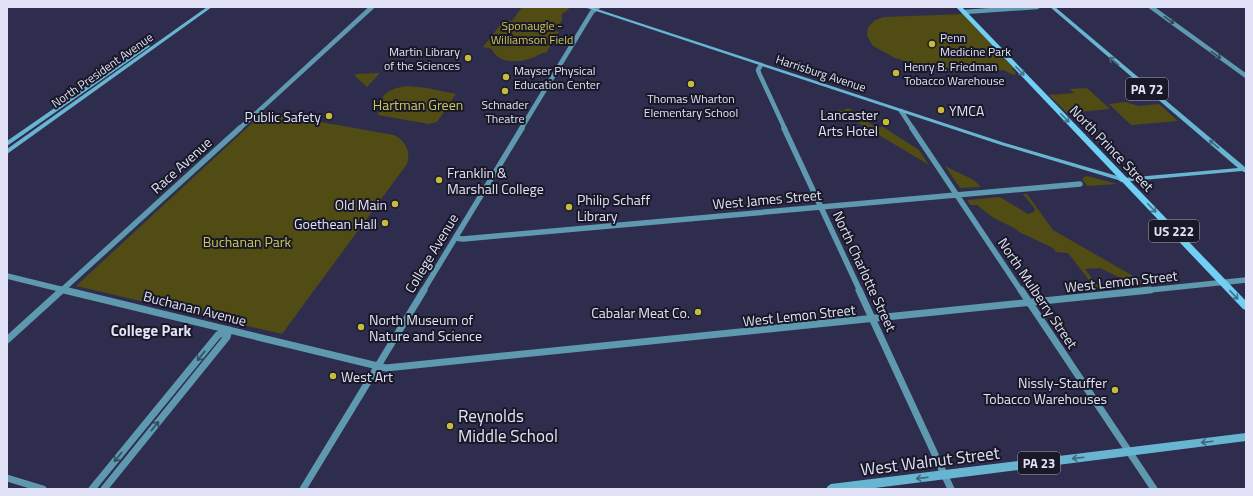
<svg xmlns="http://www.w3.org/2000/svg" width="1253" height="496" font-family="'Titillium Web',sans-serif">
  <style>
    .green { fill: #504c13 }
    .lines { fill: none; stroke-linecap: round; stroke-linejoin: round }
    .secondary-far2 { stroke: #5e99af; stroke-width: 4.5 }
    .secondary-far1 { stroke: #5e99af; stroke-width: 5.5 }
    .secondary { stroke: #5e99af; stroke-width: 7 }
    .primary { fill: #68b5d2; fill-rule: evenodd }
    .highway { fill: #70cff2; fill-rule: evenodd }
    .oneway { stroke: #344c5d }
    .oneway2 { stroke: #40667c }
    .oneway3 { stroke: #44748c }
    .poi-dot { fill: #c7bb3c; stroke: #181827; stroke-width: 1.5 }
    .labels { text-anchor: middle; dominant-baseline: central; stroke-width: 4; stroke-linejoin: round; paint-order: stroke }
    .far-park-label { font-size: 12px; fill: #d0c658; stroke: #181827 }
    .far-poi-label { font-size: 12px; fill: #e1e2f8; stroke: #181827; text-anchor: start }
    .far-street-label { font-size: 12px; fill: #e1e2f8; stroke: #181827 }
    .shield { fill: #181827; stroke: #a5a5b9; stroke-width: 1 }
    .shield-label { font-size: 13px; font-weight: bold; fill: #e1e2f8 }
    .park-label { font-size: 14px; fill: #d0c658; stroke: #181827 }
    .poi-label { font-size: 14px; fill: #e1e2f8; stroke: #181827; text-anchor: end }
    .street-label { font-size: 14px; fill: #e1e2f8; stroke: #181827 }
    .neighbourhood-label { font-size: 15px; font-weight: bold; fill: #e1e2f8; stroke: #181827 }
    .near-poi-label { font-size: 17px; fill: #e1e2f8; stroke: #181827; text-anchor: start }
    .near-street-label { font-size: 17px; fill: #e1e2f8; stroke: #181827 }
  </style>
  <rect width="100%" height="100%" fill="#2e2d4e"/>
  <path class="green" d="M522,7H568L569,9L562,14V20L555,31L559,32L546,53C541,52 537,57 532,58C519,63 498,64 492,49L483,47L504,20L512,21Z
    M963,14L1014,68H1012L1016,73L1014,75L1003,70L972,72L947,71L920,66L895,58L873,46L867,36L868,27L875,20L884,17Z
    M380,73L367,87L355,76L356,74Z
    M407,86L427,88L456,94L437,122L429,124L378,115C379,111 379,106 380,102C384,91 397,87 407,86Z
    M1087,88L1110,109L1067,113L1049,95L1074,93L1070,89Z
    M1125,102L1139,106L1159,104L1178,121L1131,125L1109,104Z
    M848,108L865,118L864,120L876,127H883L919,150L929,165L847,116L841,117L837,110L842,111Z
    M264,112L394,135C406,141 411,152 407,164L282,334L76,286Z
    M945,166L974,180L981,187L960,188Z
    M1087,176L1091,177L1117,184L1087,186L1082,179L1084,177Z
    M1023,194H1027L1053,230L1147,284L1131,285L1123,279L1100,268L1085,269L1100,288L1096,289L1068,253L1056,252L1053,248L1019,232L1016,229L992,217L977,205H970L967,200L1000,197L1028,214L1034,212L1035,209Z"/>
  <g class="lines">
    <path class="secondary-far2" d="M1151,7L1246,76
      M964,12L1037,7
      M761,65L758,70L759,73L785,129
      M901,111L913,129
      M239,129L372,7
      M521,129L592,12L598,7"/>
    <path class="secondary-far1" d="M784,128L860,291
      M912,128L1021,291
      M455,238L463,239L1080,184
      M7,276L68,291
      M61,291L240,128
      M423,291L522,128
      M1140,291L1246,280"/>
    <path class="secondary" d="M64,290L386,368L1150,290
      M859,290L951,489
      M1021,290L1154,489
      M7,340L62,290
      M7,478L43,489
      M92,489L218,335L229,330
      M104,489L227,337L229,330
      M303,489L424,290"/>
    <path class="primary" d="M207,7H212L7,154V149Z
      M584,7H591L1005,143L1124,178L1238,168L1050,7H1055L1246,168V173L1242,171L1121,182L1118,180L1001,145Z
      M147,44L150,46L149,47L7,146V141Z
      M1246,433V441L867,489H826L828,486L831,484Z"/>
    <path class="highway" d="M956,7H962L1246,301V310L1243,309Z"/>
  </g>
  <defs><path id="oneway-shaft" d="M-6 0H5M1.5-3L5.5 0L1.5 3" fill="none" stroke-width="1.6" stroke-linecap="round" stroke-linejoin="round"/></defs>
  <g class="oneway">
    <use href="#oneway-shaft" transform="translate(1169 20) rotate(36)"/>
    <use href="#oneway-shaft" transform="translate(1216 55) rotate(36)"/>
    <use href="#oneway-shaft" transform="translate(201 356) rotate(129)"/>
    <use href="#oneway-shaft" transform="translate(155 426) rotate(-51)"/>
    <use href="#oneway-shaft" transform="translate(118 457) rotate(129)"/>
  </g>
  <g class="oneway2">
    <use href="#oneway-shaft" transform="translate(1114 61) rotate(-140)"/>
    <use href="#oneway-shaft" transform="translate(1214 144) rotate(-140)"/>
    <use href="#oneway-shaft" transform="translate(1207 442) rotate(173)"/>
    <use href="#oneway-shaft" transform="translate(1078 458) rotate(173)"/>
    <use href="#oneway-shaft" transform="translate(922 478) rotate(173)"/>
  </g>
  <g class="oneway3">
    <use href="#oneway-shaft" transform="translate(1020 71) rotate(46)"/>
    <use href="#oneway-shaft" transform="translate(1065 118) rotate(46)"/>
    <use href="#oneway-shaft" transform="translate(1152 208) rotate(46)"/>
    <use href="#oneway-shaft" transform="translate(1234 295) rotate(47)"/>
  </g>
  <g class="poi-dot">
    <circle cx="932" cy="44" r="4"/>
    <circle cx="468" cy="58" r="4"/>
    <circle cx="896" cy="73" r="4"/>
    <circle cx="506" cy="77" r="4"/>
    <circle cx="691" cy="84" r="4"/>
    <circle cx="505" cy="91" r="4"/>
    <circle cx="941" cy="110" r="4"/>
    <circle cx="329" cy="116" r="4"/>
    <circle cx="886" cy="122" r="4"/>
    <circle cx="439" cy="180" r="4"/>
    <circle cx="395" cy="204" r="4"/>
    <circle cx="569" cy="207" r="4"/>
    <circle cx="385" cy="223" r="4"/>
    <circle cx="698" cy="312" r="4"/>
    <circle cx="361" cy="327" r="4"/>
    <circle cx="333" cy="376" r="4"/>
    <circle cx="1115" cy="390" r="4"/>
    <circle cx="450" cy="426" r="4"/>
  </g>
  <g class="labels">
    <g class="far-park-label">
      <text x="532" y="25">Sponaugle -<tspan x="532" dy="14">Williamson Field</tspan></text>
    </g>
    <g class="far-poi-label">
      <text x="940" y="37">Penn<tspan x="940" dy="14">Medicine Park</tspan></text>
      <text x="460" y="51" text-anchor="end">Martin Library<tspan x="460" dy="14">of the Sciences</tspan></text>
      <text x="904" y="66">Henry B. Friedman<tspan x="904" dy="14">Tobacco Warehouse</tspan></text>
      <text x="514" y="70">Mayser Physical<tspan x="514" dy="14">Education Center</tspan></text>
      <text x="691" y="98" text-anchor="middle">Thomas Wharton<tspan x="691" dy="14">Elementary School</tspan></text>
      <text x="505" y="104" text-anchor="middle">Schnader<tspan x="505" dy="14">Theatre</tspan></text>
    </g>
    <g class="far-street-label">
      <text transform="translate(102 70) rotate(-35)">North President Avenue</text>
      <text transform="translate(821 73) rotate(18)">Harrisburg Avenue</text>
    </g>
    <g class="shield">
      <rect x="1126" y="78" width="42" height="22" rx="3"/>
      <rect x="1149" y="220" width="50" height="22" rx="3"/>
      <rect x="1018" y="452" width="42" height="22" rx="3"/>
    </g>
    <g class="shield-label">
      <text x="1147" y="89">PA 72</text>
      <text x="1174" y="231">US 222</text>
      <text x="1039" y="463">PA 23</text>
    </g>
    <g class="park-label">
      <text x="418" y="104">Hartman Green</text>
      <text x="247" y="241">Buchanan Park</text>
    </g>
    <g class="poi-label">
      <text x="949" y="110" text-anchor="start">YMCA</text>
      <text x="878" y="114">Lancaster<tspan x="878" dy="16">Arts Hotel</tspan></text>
      <text x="321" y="116">Public Safety</text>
      <text x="447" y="172" text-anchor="start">Franklin &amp;<tspan x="447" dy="16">Marshall College</tspan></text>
      <text x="577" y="199" text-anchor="start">Philip Schaff<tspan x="577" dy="16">Library</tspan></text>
      <text x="387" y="204">Old Main</text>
      <text x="377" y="223">Goethean Hall</text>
      <text x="690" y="312">Cabalar Meat Co.</text>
      <text x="369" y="319" text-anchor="start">North Museum of<tspan x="369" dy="16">Nature and Science</tspan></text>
      <text x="341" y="376" text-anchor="start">West Art</text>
      <text x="1107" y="382">Nissly-Stauffer<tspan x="1107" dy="16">Tobacco Warehouses</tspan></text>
    </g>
    <g class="street-label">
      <text transform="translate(1112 148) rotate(46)">North Prince Street</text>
      <text transform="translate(181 165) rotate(-42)">Race Avenue</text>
      <text transform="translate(767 199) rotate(-5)">West James Street</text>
      <text transform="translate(431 253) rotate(-59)">College Avenue</text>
      <text transform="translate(865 271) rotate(65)">North Charlotte Street</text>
      <text transform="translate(1121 281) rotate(-6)">West Lemon Street</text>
      <text transform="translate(1038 293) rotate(56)">North Mulberry Street</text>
      <text transform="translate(195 308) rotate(14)">Buchanan Avenue</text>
      <text transform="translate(799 315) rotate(-6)">West Lemon Street</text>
    </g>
    <g class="neighbourhood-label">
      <text x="151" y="330">College Park</text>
    </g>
    <g class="near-poi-label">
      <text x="458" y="416">Reynolds<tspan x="458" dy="20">Middle School</tspan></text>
    </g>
    <g class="near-street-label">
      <text transform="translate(930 461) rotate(-7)">West Walnut Street</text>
    </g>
  </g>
  <rect width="1253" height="496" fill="none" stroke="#e1e2f8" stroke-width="16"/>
</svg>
